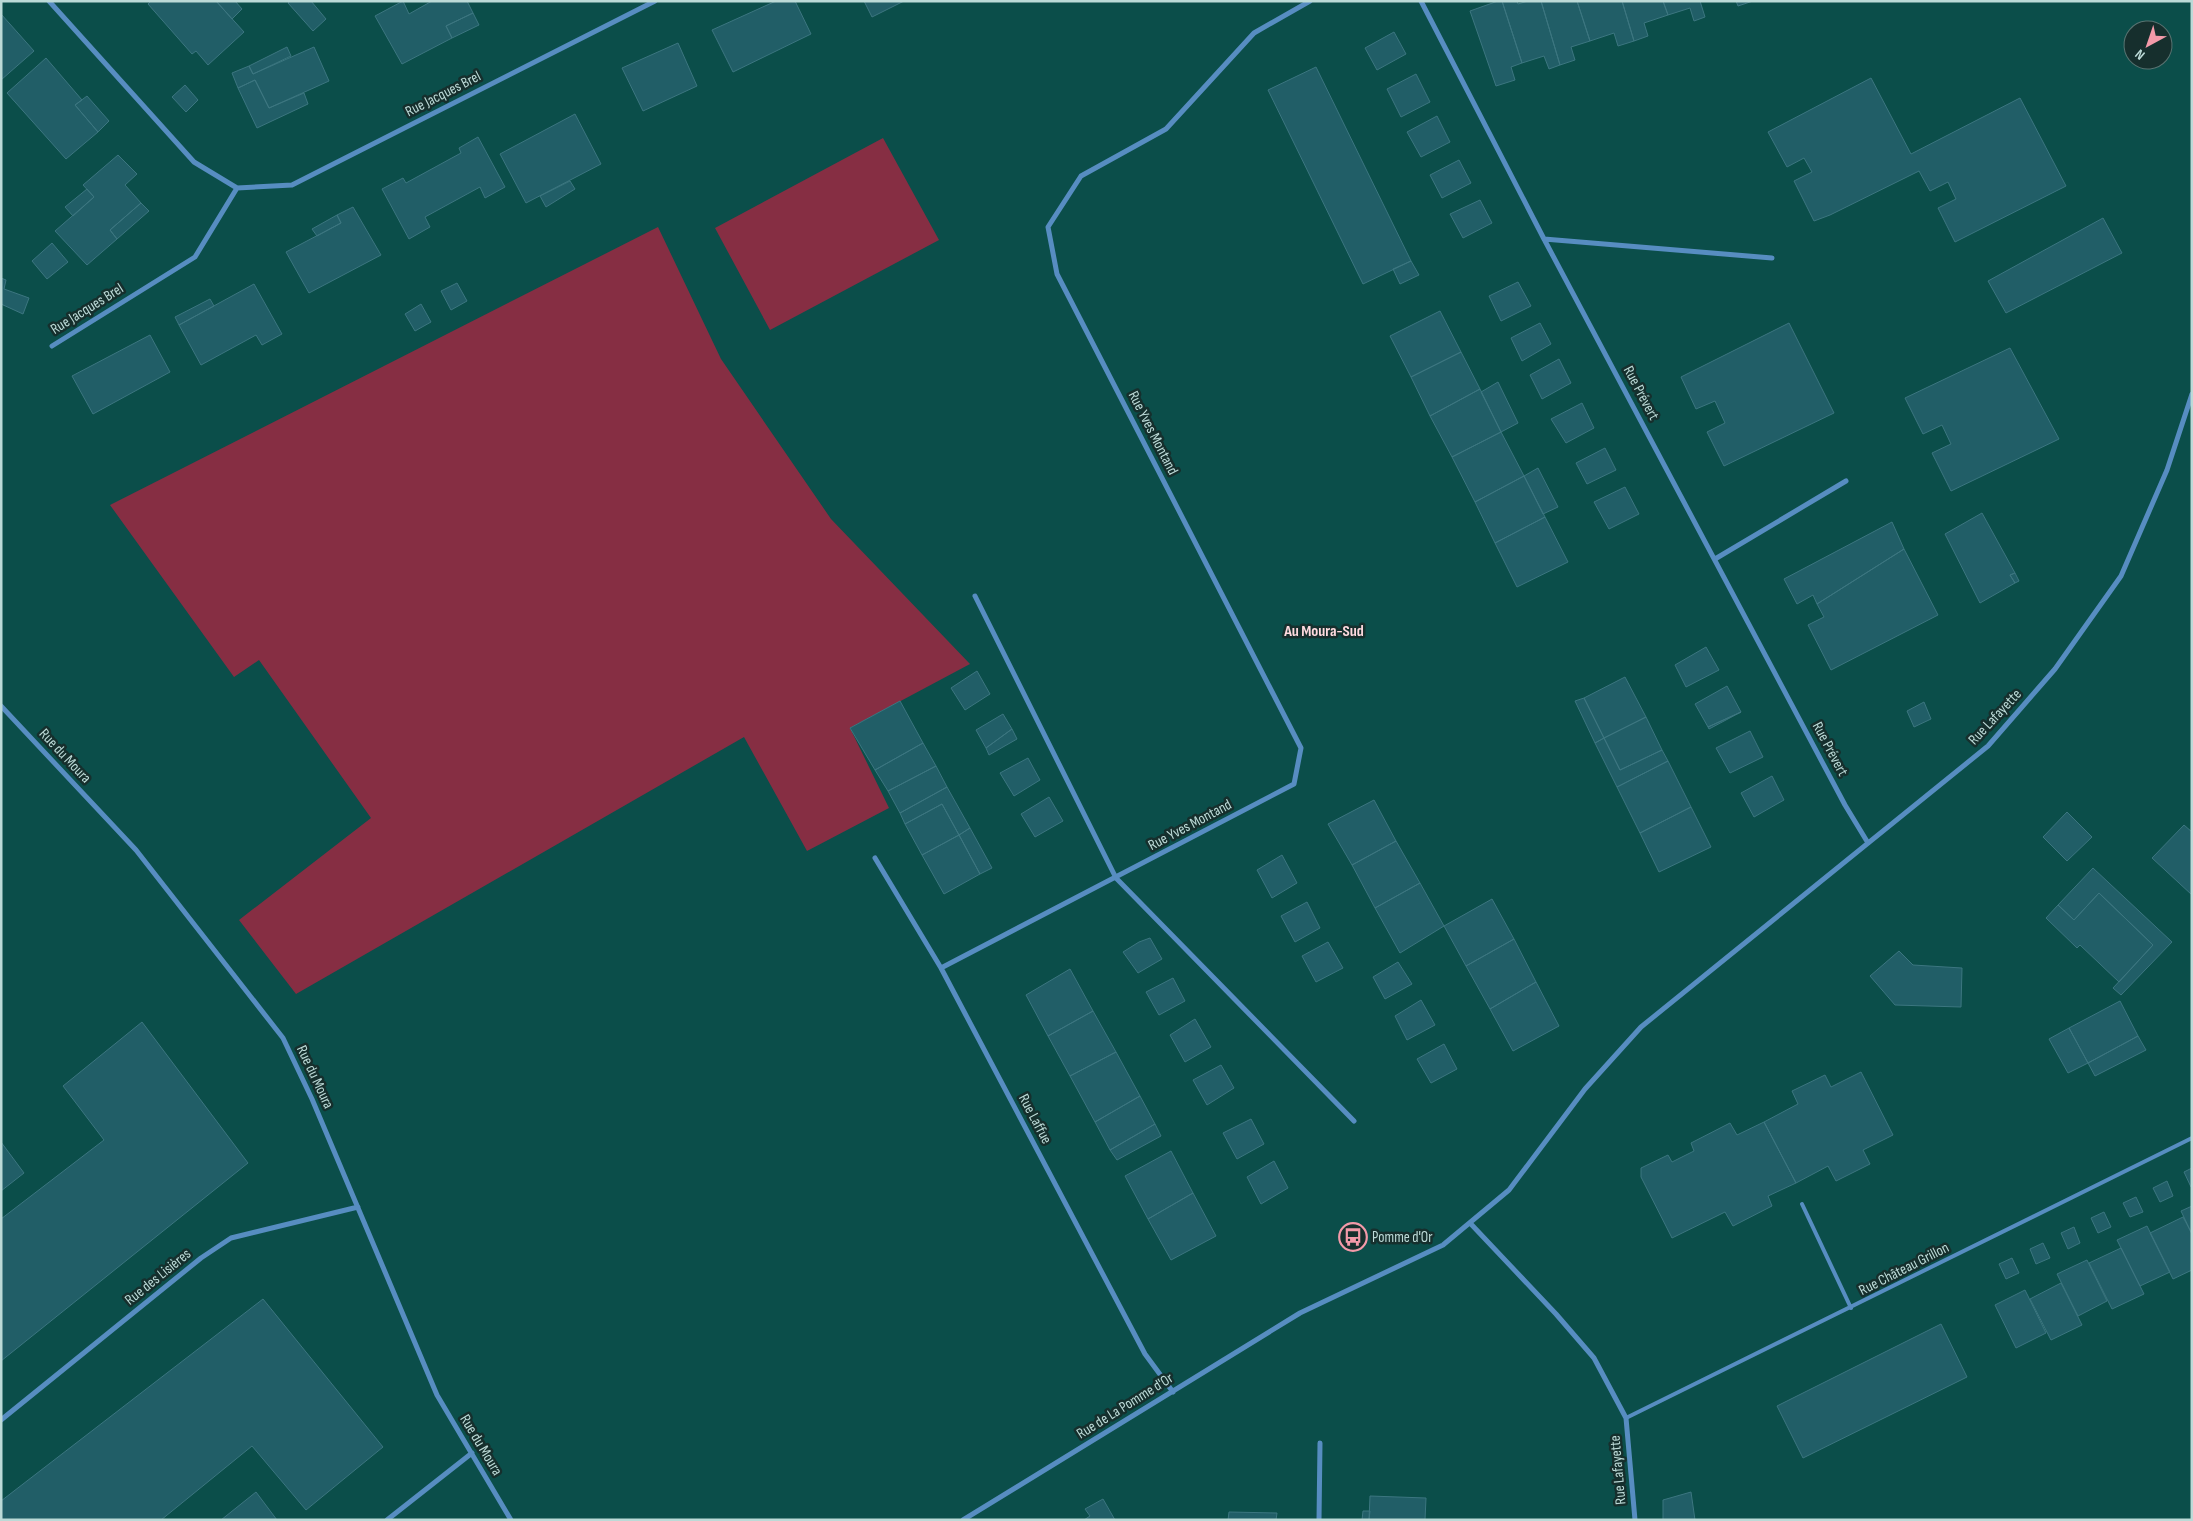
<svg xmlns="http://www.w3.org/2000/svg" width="2193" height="1521" font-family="'Sofia Sans Condensed',sans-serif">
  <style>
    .green { fill: #862e43 }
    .building { fill: #215e67; stroke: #3c7680 }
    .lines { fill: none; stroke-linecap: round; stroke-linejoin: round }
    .service { stroke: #578dc1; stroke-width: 4 }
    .minor { stroke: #578dc1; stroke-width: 5 }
    .labels { text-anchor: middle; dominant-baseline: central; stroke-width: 5; stroke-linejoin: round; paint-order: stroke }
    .street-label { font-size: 15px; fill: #bcdad7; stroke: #162f2d }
    .poi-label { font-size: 15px; fill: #bcdad7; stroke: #162f2d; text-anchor: start }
    .neighbourhood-label { font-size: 16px; font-weight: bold; fill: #fedadf; stroke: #162f2d }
  </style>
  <rect width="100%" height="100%" fill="#0b4e4a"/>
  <path class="green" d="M883,138L939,240L770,330L715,228Z
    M658,227L721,359L831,519L970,664L850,728L889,808L807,851L744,737L296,994L239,920L371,818L259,660L234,677L110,505Z"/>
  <path class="building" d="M151,1H216L244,32L208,65L196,51L192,54L148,4Z
    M216,1H235L242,9L232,19Z
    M290,1H311L326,19L313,31L288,3Z
    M403,1L409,14L432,1H467L473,13L446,26L452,38L402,64L375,16Z
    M776,1H795L811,34L733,72L712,30Z
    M864,1H904L872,17Z
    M1498,1H1502L1522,63L1511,67L1515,80L1496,86L1470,11Z
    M1502,1H1517L1518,4L1528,1H1541L1560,65L1549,69L1544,56L1522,63Z
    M1541,1H1577L1590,41L1571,47L1575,60L1560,65Z
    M1577,1H1622L1634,41L1618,46L1614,33L1590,41Z
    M1622,1H1663L1668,15L1644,23L1648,36L1634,41Z
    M1663,1H1700L1705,17L1694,21L1690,8L1668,15Z
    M1736,1H1753L1738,6Z
    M473,13L479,25L452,38L446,26Z
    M1,14L34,51L1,80Z
    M1394,32L1406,54L1377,70L1365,48Z
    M678,43L697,86L643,111L622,68Z
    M287,47L291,56L253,74L249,66Z
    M314,47L329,81L269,108L255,80L238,88L232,73L249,66L253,74Z
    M46,58L82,100L75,105L98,132L66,159L7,93Z
    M1316,67L1411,261L1363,284L1268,90Z
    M1416,74L1430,102L1401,117L1387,89Z
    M1871,78L1911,154L2020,98L2066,186L1955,242L1938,208L1956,199L1948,182L1930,191L1919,171L1830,215L1814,221L1794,181L1812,172L1804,158L1787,167L1768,132Z
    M255,80L269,108L304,93L308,104L257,128L238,88Z
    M185,85L198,100L186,112L172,97Z
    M87,96L109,121L98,132L75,105Z
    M575,114L601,164L526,203L500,154Z
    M1437,116L1450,142L1421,157L1407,132Z
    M478,137L505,187L485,198L480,187L425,217L430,227L409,239L382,189L403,178L406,183L461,153L459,148Z
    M118,155L137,174L125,185L141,203L110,230L117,239L87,265L55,231L94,197L83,185Z
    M1459,160L1471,183L1442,198L1430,175Z
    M570,181L575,189L546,207L540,196Z
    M87,189L94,197L73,216L65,207Z
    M1480,200L1492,223L1463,238L1450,214Z
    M141,203L149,211L117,239L110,230Z
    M353,207L381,255L309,293L286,252L341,223L337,215Z
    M337,215L341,223L317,236L312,229Z
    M2103,218L2122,253L2006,313L1988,281Z
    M52,243L68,262L47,279L32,261Z
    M1411,261L1419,275L1400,284L1393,269Z
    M1,278L6,280L4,289L29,298L23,314L1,304Z
    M1518,282L1531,306L1501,321L1489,296Z
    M457,283L467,301L451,310L441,291Z
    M254,284L282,334L262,345L256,335L201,365L179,325Z
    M210,299L214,306L179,325L175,317Z
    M421,304L431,322L415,331L405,314Z
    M1440,311L1461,352L1411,377L1390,336Z
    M1540,323L1551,344L1522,361L1511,338Z
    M1789,323L1834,413L1724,466L1707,432L1725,423L1715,401L1696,409L1681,377Z
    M150,335L170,372L93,414L72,376Z
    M2010,348L2059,439L1951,491L1932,453L1951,444L1942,425L1923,434L1905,398Z
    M1461,352L1480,389L1430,416L1411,377Z
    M1559,359L1571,383L1542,399L1530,375Z
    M1498,382L1518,423L1501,432L1481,392Z
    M1480,389L1501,432L1452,457L1430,416Z
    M1582,403L1594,428L1566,443L1551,419Z
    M1501,432L1524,476L1475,502L1452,457Z
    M1605,448L1616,470L1587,484L1576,463Z
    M1538,468L1558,507L1543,514L1524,476Z
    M1524,476L1545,517L1495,543L1475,502Z
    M1625,487L1639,514L1609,529L1594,502Z
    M1982,513L2015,573L2010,575L2015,583L1980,603L1945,534Z
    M1545,517L1568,562L1517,587L1495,543Z
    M1892,522L1904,549L1817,604L1813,595L1797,604L1784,579Z
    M1904,549L1938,615L1831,670L1808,625L1824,617L1817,604Z
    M2015,573L2019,581L2015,583L2010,575Z
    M1706,647L1719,670L1686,687L1675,665Z
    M977,671L990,694L965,710L951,688Z
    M1625,677L1646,717L1604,738L1584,698Z
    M1727,686L1741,712L1708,727L1695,704Z
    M1584,698L1604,738L1595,743L1575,701Z
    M900,701L923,743L875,770L850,728Z
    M1924,702L1931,719L1914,727L1907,711Z
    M1741,712L1709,729L1708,727Z
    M1003,714L1012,729L986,748L976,730Z
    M1646,717L1662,750L1620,770L1604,738Z
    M1012,729L1017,739L989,755L986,748Z
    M1750,731L1763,757L1730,773L1716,748Z
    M1604,738L1620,770L1662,750L1668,761L1617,787L1595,743Z
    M923,743L936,766L888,791L875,770Z
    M1028,758L1040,780L1014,796L1000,773Z
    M1668,761L1691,807L1640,833L1617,787Z
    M936,766L947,787L900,813L888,791Z
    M1772,776L1784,800L1754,817L1741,793Z
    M947,787L970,828L959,835L942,804L905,824L900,813Z
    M1049,797L1063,821L1035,837L1021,814Z
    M1374,800L1396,841L1352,865L1328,824Z
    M942,804L959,835L922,855L905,824Z
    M1691,807L1711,847L1659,872L1640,833Z
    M2067,812L2092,837L2067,861L2043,837Z
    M2184,825L2192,832V895L2152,858Z
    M970,828L992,868L980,874L959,835Z
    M959,835L980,874L944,894L922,855Z
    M1396,841L1420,883L1375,908L1352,865Z
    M1282,855L1297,883L1272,898L1257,870Z
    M2093,868L2172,942L2121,995L2113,988L2153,945L2099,893L2074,920L2058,905Z
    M1420,883L1444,926L1400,953L1375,908Z
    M2099,893L2153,945L2119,982L2080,945L2077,948L2046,918L2058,905L2074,920Z
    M1492,899L1514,939L1466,966L1444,926Z
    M1307,902L1320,928L1295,942L1281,916Z
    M1150,938L1162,959L1138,973L1123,952L1139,942Z
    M1514,939L1536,982L1490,1009L1466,966Z
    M1328,942L1343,968L1316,982L1302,956Z
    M1899,951L1913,965L1962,968L1961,1007L1895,1005L1870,976Z
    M1398,962L1412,984L1385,999L1373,977Z
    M1070,969L1093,1011L1048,1036L1026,995Z
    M1173,978L1185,1001L1159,1015L1146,992Z
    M1536,982L1559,1026L1513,1051L1490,1009Z
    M1421,1000L1435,1025L1407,1040L1395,1016Z
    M2120,1001L2138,1036L2088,1063L2069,1028Z
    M1093,1011L1116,1052L1070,1076L1048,1036Z
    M1195,1019L1211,1047L1185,1062L1170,1035Z
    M142,1022L248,1163L1,1361V1219L104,1140L63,1086Z
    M2069,1028L2088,1063L2068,1073L2049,1039Z
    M2138,1036L2146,1050L2095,1076L2088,1063Z
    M1444,1044L1457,1069L1431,1083L1417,1059Z
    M1116,1052L1140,1096L1095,1122L1070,1076Z
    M1221,1065L1234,1088L1207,1105L1193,1080Z
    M1861,1072L1893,1135L1863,1150L1870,1164L1836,1181L1828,1166L1796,1183L1764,1122L1798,1104L1792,1091L1825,1075L1831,1087Z
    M1140,1096L1155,1124L1110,1150L1095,1122Z
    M1251,1119L1264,1144L1237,1159L1223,1133Z
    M1764,1122L1796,1183L1768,1196L1772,1206L1733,1226L1725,1212L1672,1238L1641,1177V1168L1668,1155L1672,1162L1694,1151L1691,1143L1730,1123L1737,1135Z
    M1155,1124L1161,1136L1117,1160L1110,1150Z
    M1,1142L24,1173L1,1191Z
    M1171,1151L1193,1193L1148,1219L1125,1176Z
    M1274,1161L1288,1188L1261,1204L1247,1177Z
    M2192,1168V1186L2191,1187L2184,1172Z
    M2167,1181L2173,1196L2160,1202L2153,1188Z
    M1193,1193L1216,1236L1171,1260L1148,1219Z
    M2136,1197L2143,1212L2130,1217L2123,1203Z
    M2192,1206V1234L2181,1211Z
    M2104,1212L2111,1227L2098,1233L2091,1218Z
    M2183,1217L2192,1234V1270L2173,1279L2150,1233Z
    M2147,1226L2170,1272L2140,1286L2117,1240Z
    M2074,1227L2080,1243L2068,1249L2061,1233Z
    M2043,1243L2050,1258L2036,1264L2030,1249Z
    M2121,1248L2144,1294L2112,1309L2089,1263Z
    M2012,1258L2019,1273L2006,1279L1999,1264Z
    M2087,1260L2107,1301L2078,1316L2057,1274Z
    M2061,1283L2082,1325L2051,1340L2030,1299Z
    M2025,1290L2046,1333L2016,1348L1995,1305Z
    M263,1299L383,1447L306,1510L252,1446L161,1520H1V1501Z
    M1941,1324L1967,1377L1803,1458L1777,1406Z
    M256,1492L277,1520H221Z
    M1691,1492L1695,1520H1663V1500Z
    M1370,1496L1426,1498L1425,1520H1369Z
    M1103,1499L1115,1520H1084L1090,1516L1085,1509Z
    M1363,1511H1370L1369,1520H1362Z
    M1229,1512L1277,1513L1276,1520H1228Z"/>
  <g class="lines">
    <path class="service" d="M1802,1204L1851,1308
      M1626,1418L2192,1138"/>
    <path class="minor" d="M49,1L194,162L237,188L292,185L655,1
      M1421,1L1544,239L1845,805L1868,843
      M1544,239L1772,258
      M52,346L195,257L237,188
      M1715,559L1846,481
      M975,596L1116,878L1354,1121
      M1,706L136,850L283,1038L312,1099L437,1395L511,1520
      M875,858L941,968L1145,1354L1173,1392
      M941,968L1294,784L1301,748L1057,274L1048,227L1081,176L1166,129L1254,33L1310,1
      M1470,1223L1556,1314L1594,1358L1626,1418L1635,1520
      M1,1420L201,1258L231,1238L358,1207
      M387,1520L472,1453
      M963,1520L1300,1313L1443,1245L1509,1190L1585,1089L1641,1027L1988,746L2055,669L2121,576L2167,470L2192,394
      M1319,1520L1320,1443"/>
  </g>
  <defs>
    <symbol id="bus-ring" viewBox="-11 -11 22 22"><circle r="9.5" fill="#162f2d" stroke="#f39aa9" stroke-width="1.5"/><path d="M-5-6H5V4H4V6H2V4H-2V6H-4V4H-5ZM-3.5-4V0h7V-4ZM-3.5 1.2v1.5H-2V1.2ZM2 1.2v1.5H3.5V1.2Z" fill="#f39aa9"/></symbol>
  </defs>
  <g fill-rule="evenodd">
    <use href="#bus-ring" x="1337" y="1221" width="32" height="32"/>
  </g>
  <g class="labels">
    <g class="street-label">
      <text transform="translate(443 94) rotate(-27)">Rue Jacques Brel</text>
      <text transform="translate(87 309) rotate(-32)">Rue Jacques Brel</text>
      <text transform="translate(1641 393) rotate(62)">Rue Prévert</text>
      <text transform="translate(1153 433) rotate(63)">Rue Yves Montand</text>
      <text transform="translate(1995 717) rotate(-47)">Rue Lafayette</text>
      <text transform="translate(1830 749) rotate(62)">Rue Prévert</text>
      <text transform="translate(65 756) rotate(47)">Rue du Moura</text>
      <text transform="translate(1190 825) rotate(-28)">Rue Yves Montand</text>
      <text transform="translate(315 1077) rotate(65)">Rue du Moura</text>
      <text transform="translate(1035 1119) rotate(62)">Rue Laffue</text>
      <text transform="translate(1904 1269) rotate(-27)">Rue Château Grillon</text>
      <text transform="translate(158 1277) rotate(-39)">Rue des Lisières</text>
      <text transform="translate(1125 1406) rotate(-32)">Rue de La Pomme d'Or</text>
      <text transform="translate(481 1445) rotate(59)">Rue du Moura</text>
      <text transform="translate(1618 1470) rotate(-95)">Rue Lafayette</text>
    </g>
    <g class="poi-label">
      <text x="1372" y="1237">Pomme d'Or</text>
    </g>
    <g class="neighbourhood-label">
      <text x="1324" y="631">Au Moura-Sud</text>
    </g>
  </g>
  <rect width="2193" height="1521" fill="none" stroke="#bcdad7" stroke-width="5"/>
  <g transform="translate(2148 45) rotate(220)"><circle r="24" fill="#162f2d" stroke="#587371"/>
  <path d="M0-4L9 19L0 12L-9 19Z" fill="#f39aa9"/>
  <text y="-8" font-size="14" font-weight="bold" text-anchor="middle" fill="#bcdad7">N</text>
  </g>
</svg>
